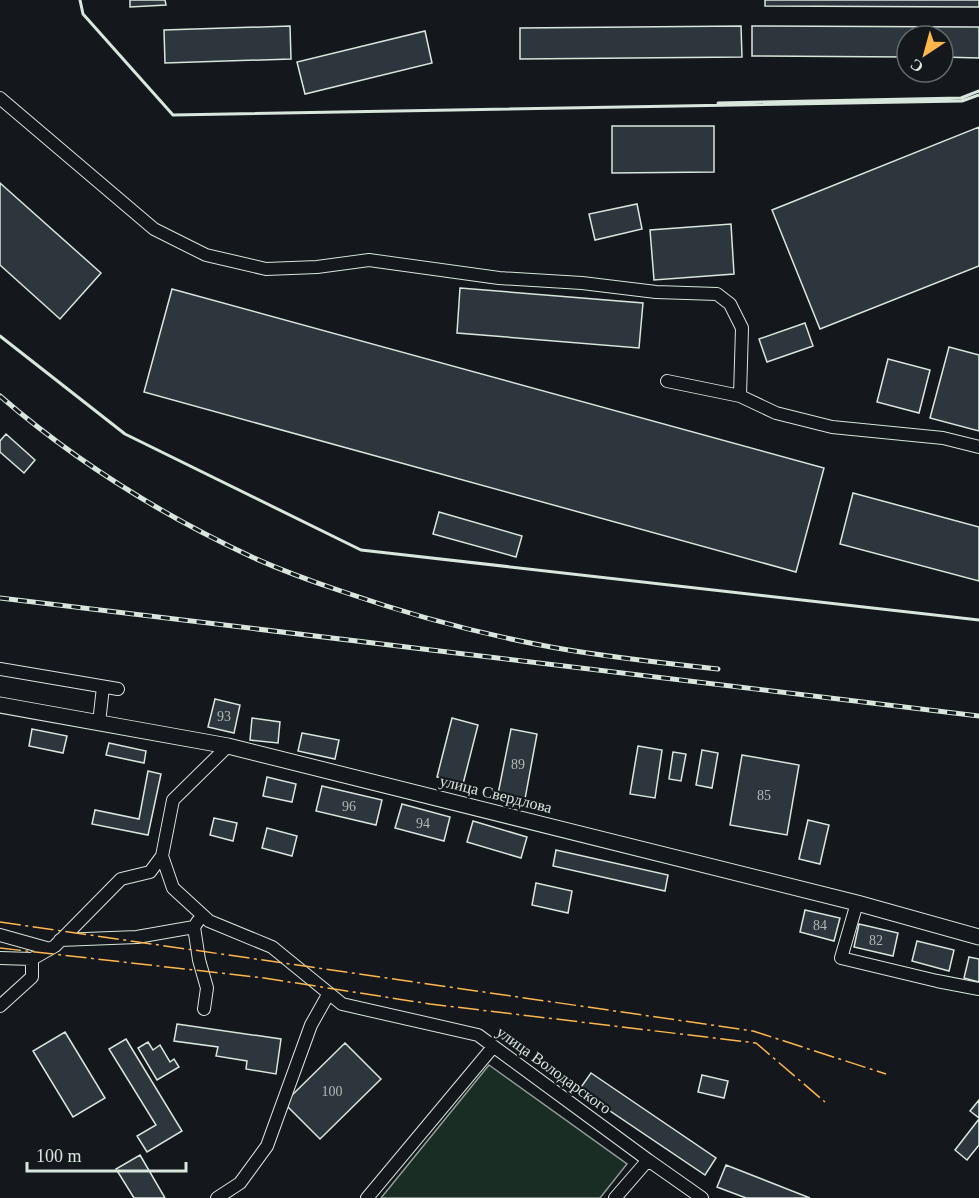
<svg xmlns="http://www.w3.org/2000/svg" width="979" height="1198" font-family="'Times New Roman',serif">
  <style>
    .green { fill: #1a2d24; stroke: #939e99; stroke-width: 1.5 }
    .building { fill: #2c363c; stroke: #d8e6dc; stroke-width: 1.5 }
    .lines { fill: none; stroke-linecap: round; stroke-linejoin: round }
    .minor-casing { stroke: #d8e6dc; stroke-width: 14 }
    .major-casing { stroke: #d8e6dc; stroke-width: 17 }
    .minor { stroke: #14181c; stroke-width: 12 }
    .major { stroke: #14181c; stroke-width: 15 }
    .rail-casing { stroke: #d8e6dc; stroke-width: 5 }
    .rail { stroke: #14181c; stroke-width: 3; stroke-dasharray: 9; stroke-linecap: butt }
    .wall { stroke: #d8e6dc; stroke-width: 3 }
    .power { stroke: #ffb74d; stroke-width: 1.5; stroke-dasharray: 21 4.5 3 4.5; stroke-linecap: butt }
    .labels { text-anchor: middle; dominant-baseline: central; stroke-width: 4.5; stroke-linejoin: round; paint-order: stroke }
    .number-label { font-size: 14px; fill: #adbab4 }
    .street-label { font-size: 16px; fill: #d8e6dc; stroke: #14181c }
  </style>
  <rect width="100%" height="100%" fill="#14181c"/>
  <path class="green" d="M489,1065L627,1164L600,1198H381Z"/>
  <path class="building" d="M130,0H165L166,5L130,7Z
    M765,0H979V7L765,6Z
    M290,26L291,59L165,63L164,30Z
    M741,26L742,57L520,59V28Z
    M752,26L979,27V58L943,57V36H907V57L752,56Z
    M425,31L432,63L305,94L297,62Z
    M612,126H714V172L612,173Z
    M979,127V266L820,329L772,210Z
    M0,183L101,273L60,319L0,265Z
    M637,204L642,229L595,240L589,214Z
    M731,224L734,274L654,280L650,230Z
    M460,288L643,303L639,348L457,333Z
    M172,289L824,468L796,572L144,392Z
    M805,323L813,346L767,362L759,339Z
    M949,347L979,355V431L930,418Z
    M888,359L930,370L919,413L877,402Z
    M6,434L35,460L24,473L0,452V441Z
    M853,493L979,527V581L840,544Z
    M439,512L522,536L516,557L433,534Z
    M215,699L240,705L234,733L208,727Z
    M252,718L280,722L278,743L250,740Z
    M452,718L478,725L463,784L437,777Z
    M32,729L67,736L63,753L29,746Z
    M511,729L537,734L525,799L498,794Z
    M302,733L339,740L335,759L298,751Z
    M109,743L146,751L144,763L106,755Z
    M638,746L662,750L655,798L630,794Z
    M702,750L718,753L712,788L696,785Z
    M673,752L686,754L681,781L669,779Z
    M742,755L799,765L787,835L730,825Z
    M148,771L161,774L148,835L92,824L95,810L139,819Z
    M267,777L296,784L292,802L263,796Z
    M322,786L382,800L376,825L316,811Z
    M402,804L450,817L444,841L395,828Z
    M214,818L237,823L233,841L210,835Z
    M808,820L829,825L820,864L799,859Z
    M473,821L527,837L521,858L467,842Z
    M267,828L297,836L292,856L262,848Z
    M556,850L668,875L665,891L553,866Z
    M536,883L572,891L568,913L532,905Z
    M805,910L840,918L834,941L800,932Z
    M859,924L898,933L893,956L854,947Z
    M917,941L954,950L949,971L912,961Z
    M969,957L979,959V982L964,978Z
    M177,1024L281,1039L276,1074L246,1069L247,1061L216,1056L218,1047L174,1041Z
    M65,1032L105,1098L73,1117L33,1051Z
    M126,1039L182,1131L147,1152L137,1136L156,1125L109,1049Z
    M148,1042L153,1050L160,1045L170,1062L174,1059L179,1067L157,1080L138,1048Z
    M345,1043L381,1079L320,1139L284,1103Z
    M591,1073L716,1158L705,1175L579,1090Z
    M702,1075L728,1081L724,1098L698,1092Z
    M979,1100V1118L970,1111Z
    M979,1119V1145L967,1160L955,1150Z
    M140,1155L165,1198H134L116,1169Z
    M726,1165L810,1198H746L717,1187Z"/>
  <g class="lines">
    <defs>
      <path id="minor" d="M0,98L154,229L206,255L266,269L317,267L369,260L499,278L582,283L656,292L717,294L730,304L742,328L740,396
        M667,381L740,396L776,413L832,427L943,438L979,447
        M0,669L118,689
        M99,723L103,687
        M228,746L173,800L162,856L173,888L209,921L272,947L342,1004L478,1035L648,1160L615,1198
        M857,903L841,958L937,981L979,989
        M198,921L194,927L199,960L207,988L204,1009
        M0,935L50,949
        M60,940L137,937L194,927
        M0,958L32,959
        M0,1006L32,977V959L55,946L121,879L150,872L162,856
        M648,1160L702,1198
        M217,1198L240,1183L267,1146L311,1025L329,993
        M367,1198L493,1047"/>
      <path id="major" d="M0,705L228,746L857,903L979,937"/>
    </defs>
    <use href="#minor" class="minor-casing"/>
    <use href="#major" class="major-casing"/>
    <use href="#minor" class="minor"/>
    <use href="#major" class="major"/>
    <defs>
      <path id="rail" d="M0,396C75,461 162,515 252,557C281,570 311,581 341,591C410,615 480,634 551,647C606,657 662,663 718,669
        M0,598L979,716"/>
    </defs>
    <use href="#rail" class="rail-casing"/>
    <use href="#rail" class="rail"/>
    <path class="wall" d="M80,0L83,14L173,115L962,101L979,95
      M718,103L961,98L979,91
      M0,336L125,434L361,550L979,620"/>
    <path class="power" d="M0,922L753,1031L886,1074
      M0,948L264,978L430,1004L756,1043L825,1102"/>
  </g>
  <g class="labels">
    <g class="number-label">
      <text x="224" y="716">93</text>
      <text x="518" y="764">89</text>
      <text x="764" y="795">85</text>
      <text x="349" y="806">96</text>
      <text x="423" y="823">94</text>
      <text x="820" y="925">84</text>
      <text x="876" y="940">82</text>
      <text x="332" y="1091">100</text>
    </g>
    <g class="street-label">
      <text transform="translate(496 794) rotate(14)">улица Свердлова</text>
      <text transform="translate(554 1070) rotate(36)">улица Володарского</text>
    </g>
  </g>
  <g transform="translate(925 54) rotate(216)"><circle r="28" fill="#14181c" stroke="#626a69" stroke-width="1.5"/>
  <path d="M0-4.5L10 22L0 15L-10 22Z" fill="#ffb74d"/>
  <text y="-9" font-size="16" font-weight="bold" text-anchor="middle" fill="#d8e6dc">С</text>
  </g>
  <path d="M27 1162v9h159v-9" fill="none" stroke="#d8e6dc" stroke-width="3"/>
  <text x="36" y="1162" font-size="18" fill="#d8e6dc" stroke="#14181c" stroke-width="4.5" paint-order="stroke">100 m</text>
</svg>
